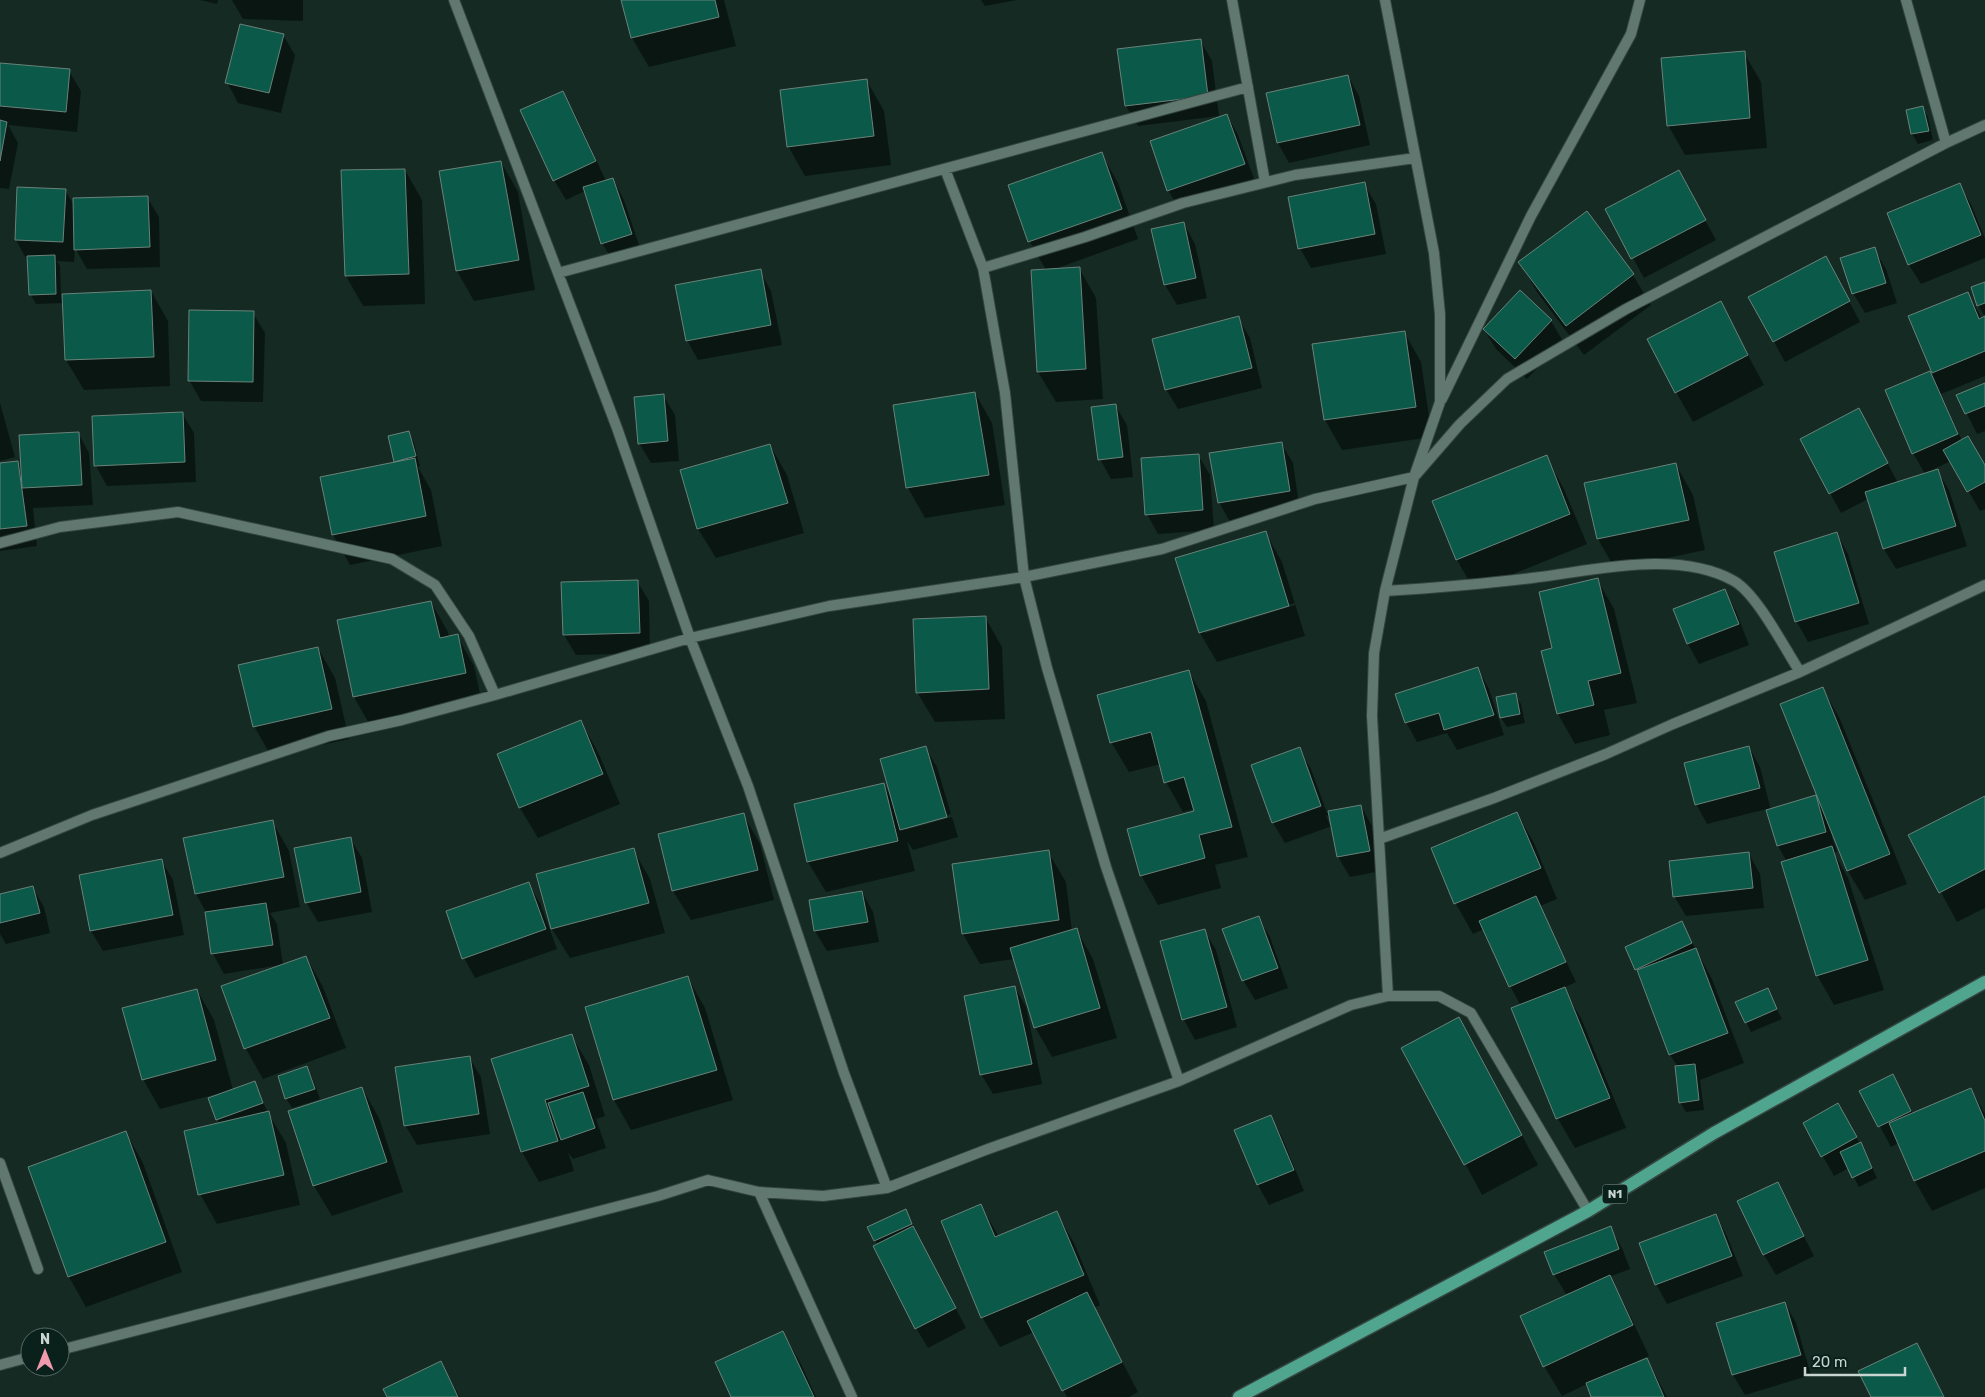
<svg xmlns="http://www.w3.org/2000/svg" width="1985" height="1397" font-family="Rubik,sans-serif">
  <style>
    .shadow { fill: #0007; fill-rule: evenodd }
    .building { fill: #0b5948; stroke: #6a827a }
    .lines { fill: none; stroke-linecap: round; stroke-linejoin: round }
    .minor-casing { stroke: #344540; stroke-width: 12 }
    .primary-casing { stroke: #344540; stroke-width: 15 }
    .minor { stroke: #607870; stroke-width: 10 }
    .primary { stroke: #50a58f; stroke-width: 12 }
    .labels { text-anchor: middle; dominant-baseline: central; stroke-width: 4; stroke-linejoin: round; paint-order: stroke }
    .shield { fill: #0a201a; stroke: #8f9f9a; stroke-width: 1 }
    .shield-label { font-size: 12px; font-weight: bold; fill: #c8d5d1 }
  </style>
  <rect width="100%" height="100%" fill="#142a23"/>
  <path class="shadow" d="M200,0H218L217,4Z
    M232,0H303V21L243,19Z
    M623,0H724L736,46L649,67L632,38Z
    M981,0H1017L985,6Z
    M283,35L295,55L281,113L238,103L227,82Z
    M1200,40L1212,61L1219,116L1138,126L1126,106L1119,50Z
    M1744,53L1761,82L1767,148L1685,155L1668,125Z
    M0,64L69,71L81,91L77,132L8,125L18,143L9,189L0,188Z
    M1348,76L1359,96L1370,145L1289,163L1278,143L1267,94Z
    M867,81L884,111L891,165L805,176L788,146Z
    M563,93L574,112L606,181L613,179L624,200L642,254L614,263L602,243L585,191L566,200L554,180Z
    M1922,107L1928,117L1933,140L1918,144L1912,134L1907,111Z
    M1227,115L1238,135L1256,184L1180,210L1168,190Z
    M1101,153L1118,183L1138,239L1055,269L1079,268L1096,298L1103,399L1056,402L1038,372L1046,270L1030,242L1009,186Z
    M501,162L518,192L535,290L474,301L457,271Z
    M405,170L422,200L425,304L363,306L346,276Z
    M1364,184L1376,204L1386,254L1311,268L1300,248Z
    M1959,185L1971,204L1985,239V258L1921,284L1909,265L1888,214Z
    M65,190L74,205L147,197L159,217L160,267L87,269L75,248L74,262L57,261L60,266L61,295L151,291L168,321L170,386L84,390L66,360L63,303L36,304L30,294L27,260L16,240Z
    M1690,192L1716,240L1644,278L1606,209Z
    M1586,212L1633,275L1651,305L1584,355L1537,292L1520,262Z
    M1184,224L1195,244L1207,298L1177,305L1165,285L1153,230Z
    M1874,249L1886,269L1897,303L1865,313L1853,293Z
    M760,271L771,291L782,345L698,360L687,340Z
    M1837,278L1860,322L1785,362L1750,298Z
    M1985,283V315H1984L1978,305Z
    M1968,293L1982,319L1985,318V376L1941,394L1962,441L1985,467V509L1980,511L1951,461L1928,472V473L1937,470L1949,490L1967,546L1896,569L1884,549L1868,499L1841,513L1830,493L1870,430L1898,483L1925,474L1913,453L1887,391L1932,371Z
    M1720,303L1764,385L1693,422L1676,392Z
    M253,313L265,333L263,402L201,401L189,380Z
    M1238,318L1250,338L1262,388L1178,409L1166,389Z
    M1551,321L1563,341L1527,379L1496,349L1484,329Z
    M1404,332L1421,362L1432,437L1342,450L1325,420L1314,345Z
    M1985,384V431L1977,434L1958,396Z
    M975,393L992,423L1005,505L925,518L908,488L895,406Z
    M663,395L675,415L679,461L651,463L639,443Z
    M0,403L15,457L0,461Z
    M1115,405L1127,425L1133,477L1111,479L1100,459Z
    M182,413L194,433L196,482L107,486L96,466Z
    M78,433L89,453L93,505L33,508L37,546L0,551V464L18,462L22,470Z
    M409,433L414,443L420,466L418,467L431,490L442,546L350,565L333,535L396,463L395,461Z
    M1281,443L1293,463L1300,511L1230,522L1219,502Z
    M770,445L787,475L804,533L716,558L698,529Z
    M1198,455L1210,475L1214,530L1158,534L1147,514Z
    M1546,457L1563,487L1587,544L1474,590L1457,560L1433,502Z
    M1676,465L1693,495L1705,550L1615,569L1598,539L1586,484Z
    M1265,532L1282,562L1305,636L1217,662L1200,633ZM1295,603V605L1205,633V630Z
    M1837,534L1848,554L1869,624L1808,642L1797,622L1776,552Z
    M1597,579L1614,609L1637,703L1604,710L1610,735L1575,744L1558,714L1554,649Z
    M637,581L649,601L650,653L576,655L564,635L562,583Z
    M1724,591L1736,611L1749,645L1699,664L1688,644Z
    M431,602L448,632L449,637L457,636L474,666L482,703L371,727L354,697Z
    M985,617L1002,647L1005,719L935,722L917,692Z
    M318,648L335,678L349,739L271,756L254,726Z
    M1478,669L1489,689L1504,735L1457,750L1447,733L1417,742L1406,722Z
    M1189,672L1206,701L1248,857L1215,865L1221,888L1158,905L1141,875L1195,812L1194,809L1183,812L1166,782L1161,764L1129,772L1111,742Z
    M1823,689L1840,719L1907,884L1865,900L1848,871L1834,836L1832,837L1837,852L1834,853L1848,878L1884,990L1834,1005L1817,975L1787,862L1778,846L1767,809L1707,824L1696,804L1749,747L1760,767L1771,810L1815,797L1820,806L1822,805Z
    M1515,695L1521,704L1525,723L1507,727L1501,718Z
    M581,722L598,752L620,804L538,838L520,808L499,755Z
    M925,747L937,767L951,814L905,828V830L952,817L958,837L913,850L907,841L915,871L826,892L808,862L795,805L884,784L891,797Z
    M1299,749L1311,769L1327,813L1361,806L1372,826L1381,871L1350,877L1338,857L1332,826L1285,843L1273,823L1252,766ZM1326,815L1331,819V826H1330Z
    M1985,797V908L1957,922L1910,835Z
    M1517,813L1534,843L1557,899L1540,906L1576,982L1563,988L1581,1018L1626,1128L1575,1148L1558,1119L1513,1009L1521,1006L1510,986L1484,929L1473,934L1456,904L1433,848Z
    M743,814L760,844L774,900L691,920L673,891Z
    M272,821L289,851L300,907L270,913L277,924L283,965L306,957L323,987L346,1048L263,1079L246,1049L223,987L280,965L224,974L213,954L206,912L196,894L184,839Z
    M350,838L362,858L372,912L318,922L306,902Z
    M633,849L650,879L665,933L570,958L552,929Z
    M1048,852L1066,882L1072,931L1076,929L1093,959L1117,1038L1052,1057L1035,1027L1014,959L980,964L963,934Z
    M1749,854L1760,874L1764,908L1686,916L1674,896Z
    M161,860L173,880L184,935L103,951L91,931L81,876Z
    M528,883L540,903L557,949L475,978L464,958Z
    M32,887L44,907L50,933L6,944L0,934V895Z
    M862,892L873,912L879,942L827,951L815,931L811,901Z
    M1258,917L1270,937L1288,988L1255,1000L1243,980Z
    M1681,922L1712,979L1744,1063L1700,1080L1704,1110L1686,1112L1680,1102L1678,1067L1670,1055L1636,969Z
    M1204,930L1216,950L1237,1027L1195,1040L1184,1020Z
    M688,978L705,1008L733,1100L631,1130L614,1100L586,1008Z
    M1015,987L1026,1007L1042,1084L993,1094L981,1074Z
    M197,990L214,1020L233,1090L254,1083L268,1113L286,1143L300,1205L217,1224L200,1194L220,1124L217,1119V1094L160,1109L143,1079Z
    M1767,990L1782,1019L1751,1032L1737,1003Z
    M1459,1019L1538,1165L1482,1195L1403,1048Z
    M571,1035L589,1065L605,1116L596,1119L606,1148L573,1159L568,1152L574,1171L539,1182L522,1152L493,1060Z
    M469,1057L481,1077L490,1134L417,1145L405,1125Z
    M307,1067L312,1077L320,1099L292,1108L286,1098Z
    M1892,1076L1913,1114L1971,1089L1985,1114V1188L1932,1211L1915,1181L1899,1143L1891,1147L1861,1091Z
    M362,1088L379,1118L403,1192L332,1216L314,1186L290,1112Z
    M1837,1105L1866,1154L1877,1178L1859,1187L1849,1168L1834,1176L1804,1123Z
    M1271,1117L1282,1137L1304,1191L1269,1205L1258,1185L1235,1131Z
    M126,1133L143,1163L182,1272L86,1307L69,1277L29,1167Z
    M1777,1184L1814,1256L1776,1275L1764,1255L1739,1201Z
    M981,1206L999,1237L1057,1213L1074,1243L1100,1305L1094,1308L1138,1392L1129,1397H1067L1034,1332L1000,1347L982,1317Z
    M905,1211L966,1328L928,1348L916,1328L875,1240Z
    M1716,1216L1727,1236L1743,1276L1667,1304L1656,1284Z
    M1610,1228L1622,1248L1630,1269L1609,1277L1626,1307L1649,1356L1637,1361L1638,1363L1647,1359L1667,1397H1593L1587,1384L1562,1396L1544,1366L1572,1294L1571,1292L1566,1294L1554,1274Z
    M1785,1303L1796,1323L1811,1375L1745,1395L1733,1375L1717,1323Z
    M783,1332L800,1362L816,1397H733Z
    M1917,1345L1944,1397H1872Z
    M440,1363L460,1397H388Z"/>
  <path class="building" d="M621,0H715L719,17L631,38Z
    M240,24L284,34L269,93L225,83Z
    M1201,39L1208,96L1125,106L1117,49Z
    M1745,51L1750,118L1667,126L1661,58Z
    M0,63L70,69L66,112L0,106Z
    M1348,75L1360,125L1277,143L1266,93Z
    M867,79L874,136L787,147L780,90Z
    M563,91L596,161L553,181L520,110Z
    M1923,106L1929,131L1911,134L1906,110Z
    M1227,114L1245,164L1167,191L1150,141Z
    M0,120L7,122L0,161Z
    M1102,152L1122,209L1028,242L1008,185Z
    M501,161L519,260L456,271L439,171Z
    M405,169L409,274L345,276L341,170Z
    M1679,170L1706,220L1631,259L1605,209Z
    M613,178L632,234L601,244L583,187Z
    M1365,182L1375,234L1298,249L1288,197Z
    M1960,183L1981,235L1908,265L1887,213Z
    M17,187L66,189L63,242L15,240Z
    M148,196L150,247L74,250L73,198Z
    M1587,211L1634,274L1566,326L1518,262Z
    M1184,222L1196,278L1164,285L1151,229Z
    M1875,247L1886,283L1852,294L1840,258Z
    M55,255L56,294L29,295L27,256Z
    M1826,256L1850,301L1773,342L1748,297Z
    M1080,267L1086,369L1037,372L1031,270Z
    M761,269L771,325L686,341L675,285Z
    M1985,282V303L1977,306L1971,287Z
    M151,290L154,357L65,360L62,294Z
    M1520,290L1552,320L1515,359L1483,329Z
    M1968,292L1979,319L1985,316V351L1932,373L1908,316Z
    M1721,301L1748,355L1675,393L1647,339Z
    M189,310L254,311L253,382L188,381Z
    M1239,316L1252,368L1165,390L1152,339Z
    M1405,331L1416,407L1324,420L1312,344Z
    M1930,371L1958,434L1912,454L1885,390Z
    M1985,383V406L1965,414L1956,395Z
    M975,392L989,475L906,488L893,405Z
    M664,394L668,441L638,444L634,397Z
    M1116,404L1123,457L1098,460L1091,407Z
    M1859,408L1888,463L1829,494L1800,439Z
    M183,412L185,462L94,466L92,416Z
    M409,431L416,456L394,462L388,436Z
    M79,432L82,485L22,488L19,435Z
    M1968,436L1985,465V482L1967,492L1943,450Z
    M1282,442L1290,491L1218,503L1209,453Z
    M770,444L788,503L697,529L680,470Z
    M1199,454L1203,510L1145,515L1141,458Z
    M1547,455L1570,514L1456,560L1432,501Z
    M415,458L426,516L332,535L320,477Z
    M18,461L27,526L0,529V463Z
    M1676,463L1689,520L1597,539L1584,483Z
    M1938,469L1956,526L1883,549L1865,492Z
    M1266,531L1289,606L1199,633L1175,558Z
    M1837,532L1859,603L1795,622L1774,552Z
    M1598,578L1621,673L1588,681L1594,705L1557,714L1541,651L1552,648L1539,592Z
    M638,580L640,633L563,635L561,582Z
    M1725,589L1739,624L1687,644L1673,609Z
    M431,601L440,638L458,634L466,673L353,697L337,620Z
    M986,616L989,689L916,693L913,619Z
    M318,647L332,709L253,727L238,665Z
    M1478,667L1494,715L1444,730L1439,713L1405,723L1395,694Z
    M1189,670L1232,827L1199,835L1205,858L1140,876L1127,829L1194,811L1184,777L1164,783L1151,732L1110,743L1097,695Z
    M1823,687L1890,854L1847,871L1780,704Z
    M1516,693L1520,714L1500,718L1496,697Z
    M581,720L603,774L519,808L497,754Z
    M926,746L947,817L900,830L880,759Z
    M1749,746L1760,788L1695,805L1684,763Z
    M1300,747L1321,806L1272,823L1251,765Z
    M884,783L898,841L807,862L794,804Z
    M1816,795L1826,832L1777,846L1766,810Z
    M1985,796V869L1939,893L1908,835Z
    M1361,805L1370,851L1337,857L1328,811Z
    M1517,812L1541,868L1454,904L1431,848Z
    M744,813L758,870L672,891L658,834Z
    M273,820L284,877L195,894L183,838Z
    M351,837L361,892L305,903L294,848Z
    M1832,846L1868,960L1816,976L1781,862Z
    M634,848L649,903L551,929L536,874Z
    M1049,850L1059,920L962,934L952,864Z
    M1749,852L1753,888L1673,897L1669,861Z
    M162,859L173,915L90,931L79,875Z
    M529,882L546,929L462,959L446,911Z
    M33,886L40,913L0,923V894Z
    M862,891L868,922L814,931L809,900Z
    M1536,896L1566,962L1509,987L1479,921Z
    M266,903L273,945L211,954L205,912Z
    M1259,916L1278,968L1242,981L1222,929Z
    M1682,921L1692,943L1635,970L1625,947Z
    M1077,928L1100,1008L1034,1028L1010,948Z
    M1205,929L1227,1007L1182,1020L1160,941Z
    M1696,948L1728,1033L1669,1055L1637,970Z
    M306,956L330,1018L244,1049L221,986Z
    M688,976L717,1070L613,1100L585,1007Z
    M1015,986L1032,1064L980,1075L964,996Z
    M1565,987L1610,1098L1556,1119L1511,1008Z
    M1768,988L1777,1009L1745,1023L1735,1002Z
    M197,989L216,1060L142,1080L122,1008Z
    M1459,1017L1522,1135L1464,1165L1401,1048Z
    M572,1034L589,1086L545,1100L558,1141L521,1152L491,1059Z
    M470,1056L479,1114L404,1126L395,1067Z
    M1695,1064L1699,1100L1679,1103L1675,1066Z
    M307,1066L315,1089L285,1099L278,1076Z
    M1893,1074L1911,1111L1878,1127L1859,1091Z
    M255,1081L263,1103L216,1120L208,1098Z
    M362,1087L387,1162L313,1186L288,1111Z
    M1971,1088L1985,1121V1151L1914,1181L1889,1123Z
    M583,1092L595,1128L561,1140L548,1103Z
    M1838,1103L1857,1137L1821,1157L1803,1123Z
    M269,1111L284,1175L198,1195L184,1131Z
    M1271,1115L1294,1170L1257,1185L1234,1130Z
    M126,1131L166,1242L68,1277L28,1167Z
    M1861,1142L1872,1168L1852,1178L1840,1152Z
    M1778,1182L1804,1236L1763,1255L1737,1201Z
    M981,1204L995,1237L1057,1211L1084,1275L981,1318L941,1221Z
    M906,1209L912,1224L874,1241L867,1227Z
    M1716,1214L1732,1256L1655,1285L1639,1243Z
    M913,1226L956,1308L915,1329L873,1246Z
    M1611,1226L1619,1249L1553,1275L1544,1252Z
    M1610,1275L1633,1325L1543,1367L1520,1316Z
    M1087,1292L1122,1362L1062,1391L1027,1321Z
    M1785,1302L1801,1355L1732,1375L1716,1323Z
    M783,1331L814,1397H731L715,1362Z
    M1917,1343L1944,1397H1871L1858,1371Z
    M1647,1358L1664,1397H1591L1586,1383Z
    M441,1361L458,1397H387L383,1389Z"/>
  <g class="lines">
    <defs>
      <path id="minor" d="M454,0L617,428L690,638L748,786L844,1073L887,1188
        M1232,0L1265,182
        M1906,0L1946,143
        M945,169L983,268L1005,393L1024,577L1047,668L1106,867L1179,1081
        M983,268L1085,237L1183,203L1295,175L1415,158
        M558,273L1248,87
        M1442,399L1531,216L1631,34L1640,0
        M0,543L60,527L178,512L392,559L435,585L469,636L495,695
        M1385,591C1434,588 1483,584 1532,578C1593,571 1677,549 1734,581C1757,594 1785,649 1800,672
        M1379,839L1494,798L1606,754L1673,724L1800,672L1985,585
        M0,853L92,815L329,736L402,720L495,695L690,638L829,606L1024,577L1162,549L1315,499L1414,477L1440,402V314L1434,253L1385,0
        M1388,996L1372,716L1374,653L1385,591L1414,477L1460,424L1507,379L1626,309L1946,143L1985,125
        M0,1163L38,1269
        M759,1192L852,1397
        M60,1350L658,1196L708,1180L759,1192L823,1196L887,1188L988,1149L1179,1081L1351,1005L1388,996H1439L1471,1013L1588,1211
        M0,1365L30,1357"/>
      <path id="primary" d="M1239,1397L1588,1211L1714,1133L1985,982"/>
    </defs>
    <use href="#minor" class="minor-casing"/>
    <use href="#primary" class="primary-casing"/>
    <use href="#minor" class="minor"/>
    <use href="#primary" class="primary"/>
  </g>
  <g class="labels">
    <rect class="shield" x="1602.5" y="1184.5" width="25" height="19" rx="4"/>
    <g class="shield-label">
      <text x="1615" y="1194">N1</text>
    </g>
  </g>
  <g transform="translate(45 1352)"><circle r="24" fill="#0a201a" stroke="#566863"/>
  <path d="M0-4L9 19L0 12L-9 19Z" fill="#f29aad"/>
  <text y="-8" font-size="14" font-weight="bold" text-anchor="middle" fill="#c8d5d1">N</text>
  </g>
  <path d="M1805 1367v8h100v-8" fill="none" stroke="#c8d5d1" stroke-width="2.5"/>
  <text x="1812" y="1367" font-size="15" fill="#c8d5d1" stroke="#0a201a" stroke-width="4" paint-order="stroke">20 m</text>
</svg>
